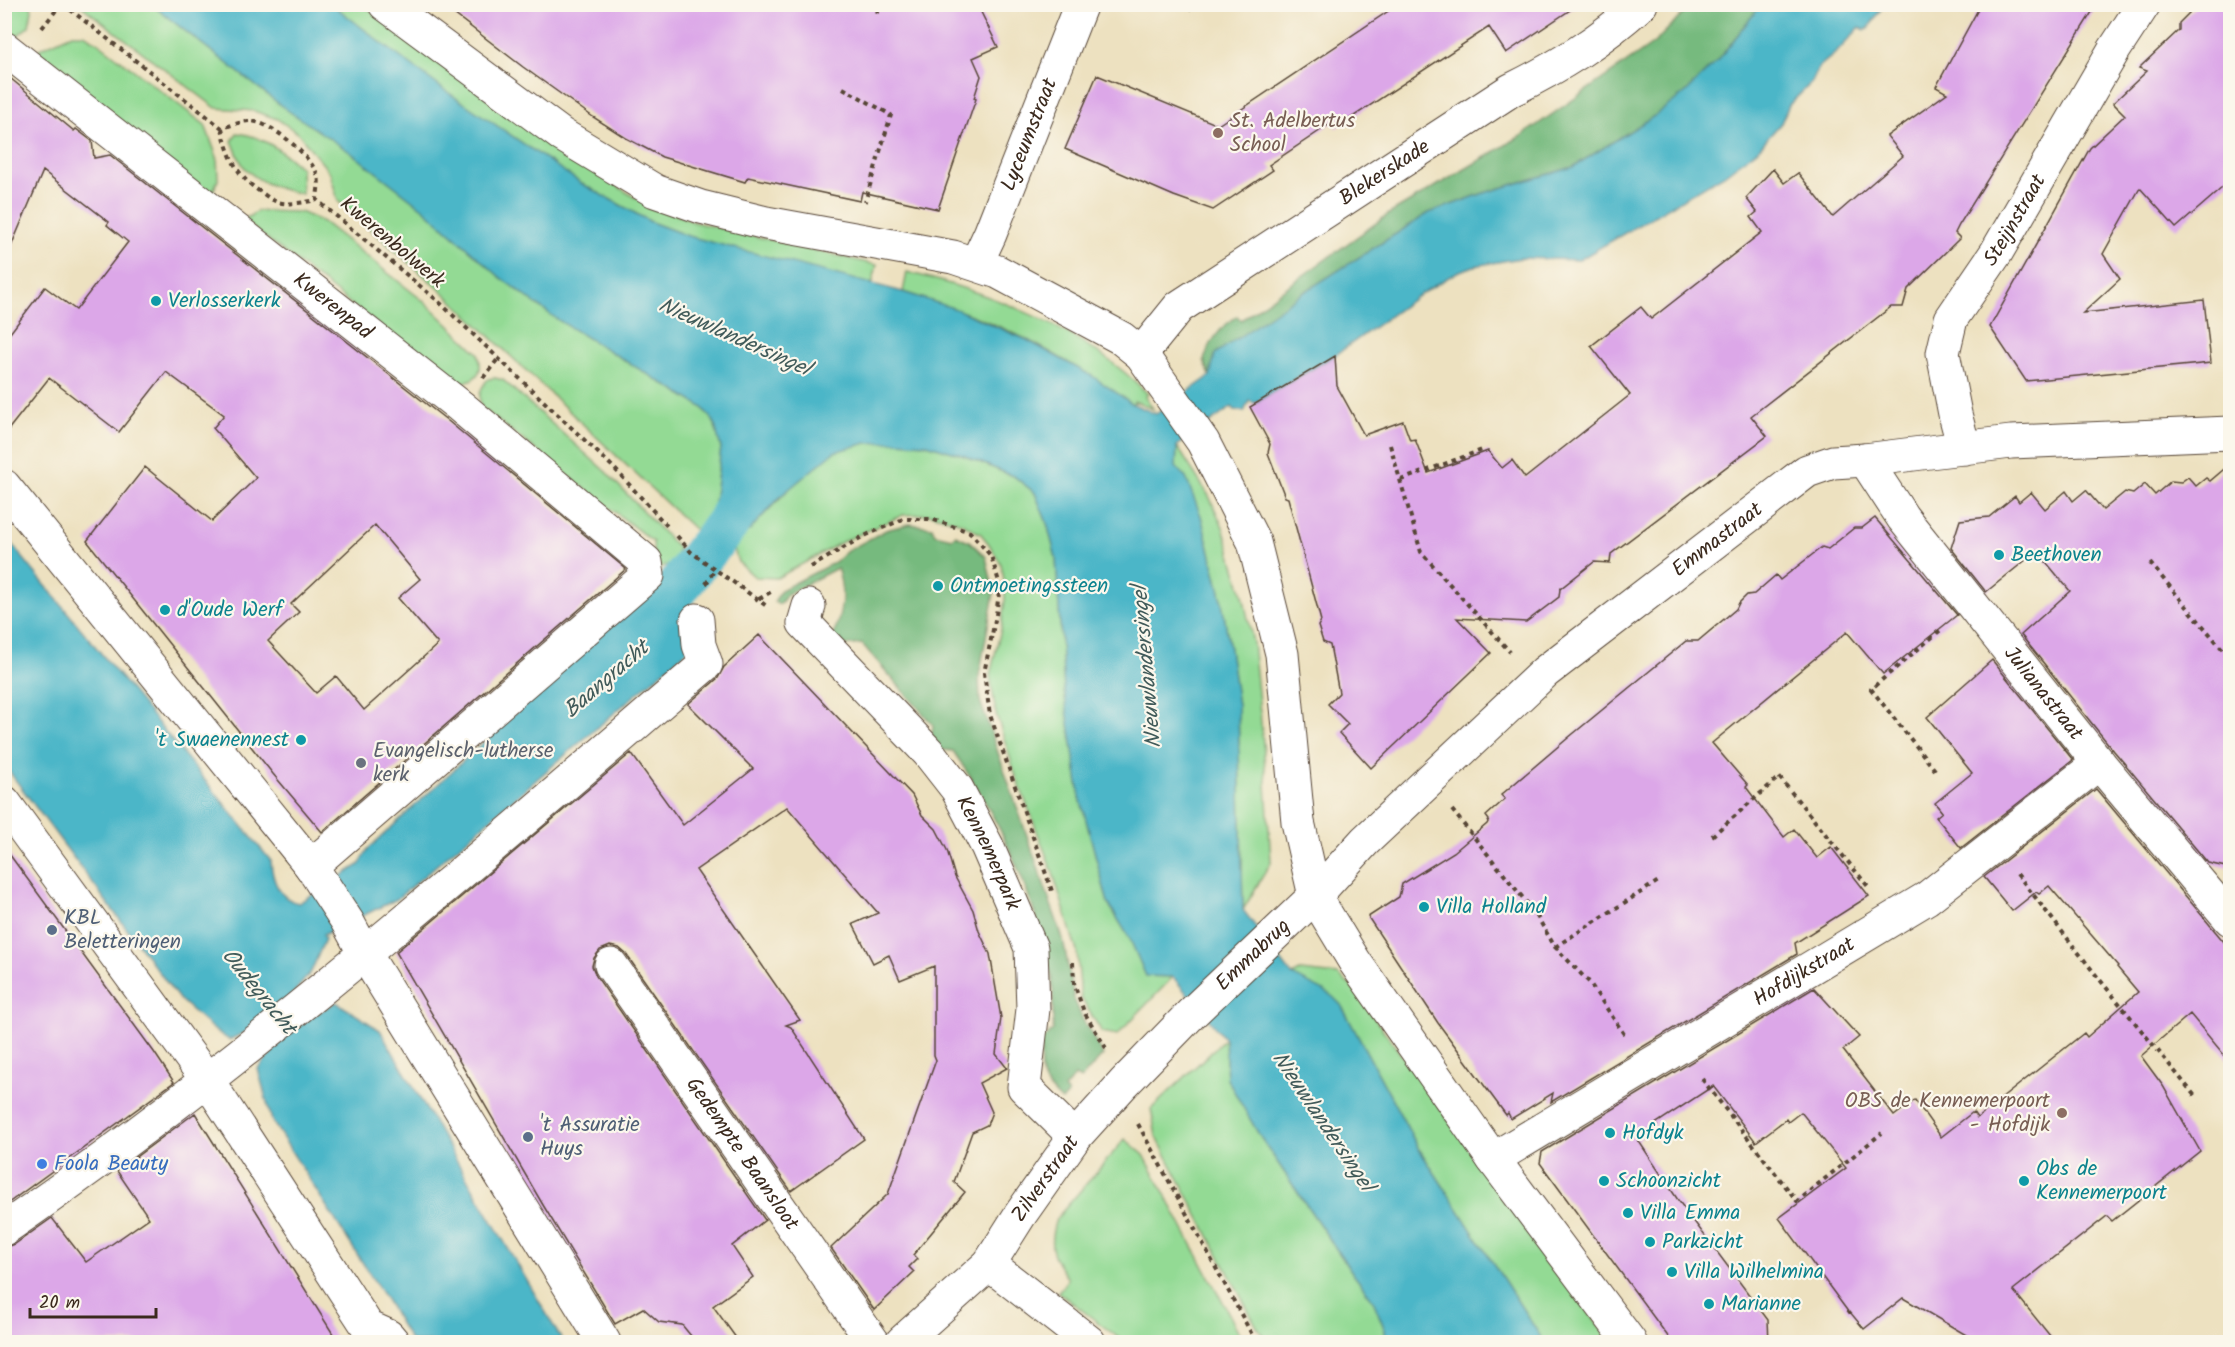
<svg xmlns="http://www.w3.org/2000/svg" width="2235" height="1347" font-family="Kalam,sans-serif">
  <style>
    .green { fill: #93da94; stroke: #678259; stroke-width: 1.5 }
    .forest { fill: #76ba7e; stroke: #58724e; stroke-width: 1.5 }
    .water { fill: #4bb6c8; stroke: #437073; stroke-width: 1.5 }
    .lines { fill: none; stroke-linecap: round; stroke-linejoin: round }
    .canal { stroke: #4bb6c8; stroke-width: 44 }
    .building { fill: #dca7e8; fill-rule: evenodd }
    .minor-casing { stroke: #564536; stroke-width: 35 }
    .path { stroke: #564536; stroke-width: 4; stroke-dasharray: 4.5 4.5; stroke-linecap: butt }
    .minor { stroke: #fff; stroke-width: 33 }
    .education-dot { fill: #8d6e63; stroke: #fbf7ec; stroke-width: 2 }
    .culture-dot { fill: #0f9aa8; stroke: #fbf7ec; stroke-width: 2 }
    .worship-dot { fill: #6b7280; stroke: #fbf7ec; stroke-width: 2 }
    .service-dot { fill: #5c6f8a; stroke: #fbf7ec; stroke-width: 2 }
    .shop-dot { fill: #3f7fe0; stroke: #fbf7ec; stroke-width: 2 }
    .labels { text-anchor: middle; dominant-baseline: central; stroke-width: 4.5; stroke-linejoin: round; paint-order: stroke }
    .education-label { font-size: 21px; fill: #785e54; stroke: #fbf7ec; text-anchor: start }
    .street-label { font-size: 21px; fill: #3b2a1e; stroke: #fbf7ec }
    .culture-label { font-size: 21px; fill: #0d838f; stroke: #fbf7ec; text-anchor: start }
    .worship-label { font-size: 21px; fill: #5b616d; stroke: #fbf7ec; text-anchor: start }
    .service-label { font-size: 21px; fill: #4e5e75; stroke: #fbf7ec; text-anchor: start }
    .shop-label { font-size: 21px; fill: #366cbe; stroke: #fbf7ec; text-anchor: start }
    .water-label { font-size: 22px; font-style: italic; fill: #415b5a; stroke: #fbf7ec }
  </style>
  <rect width="100%" height="100%" fill="#fbf7ec"/>
  <filter id="ink" filterUnits="userSpaceOnUse"><feTurbulence type="fractalNoise" baseFrequency=".0167" numOctaves="2"/><feDisplacementMap in="SourceGraphic" scale="12" xChannelSelector="R" yChannelSelector="G"/><feConvolveMatrix kernelMatrix="1 2 1 2 8 2 1 2 1" color-interpolation-filters="sRGB"/></filter>
  <filter id="wash" filterUnits="userSpaceOnUse"><feTurbulence type="fractalNoise" baseFrequency=".008" numOctaves="4" result="noise"/><feDisplacementMap in="SourceGraphic" scale="24" xChannelSelector="R" yChannelSelector="G"/><feGaussianBlur stdDeviation="1.35" result="paint"/><feColorMatrix in="noise" values="0 0 0 0 0 0 0 0 0 0 0 0 0 0 0 0 0 1.4 0 .05"/><feComposite in="paint" operator="in"/></filter>
  <g filter="url(#wash)">
    <rect width="100%" height="100%" fill="#ede1c0"/>
    <path class="green" d="M4,5H31L32,10L29,26L12,40L5,34Z
      M80,5H152L287,110L350,152L424,209L501,278L558,320L702,407L714,422L721,448L711,527L703,530L694,529L445,294L338,201L330,173L299,134L277,119L254,111L216,108Z
      M333,5H363L524,125L634,197L694,222L877,265L872,285L688,236L651,222L584,185L443,89L384,45Z
      M72,34H84L96,41L205,125L217,157L218,180L211,196L37,60L39,49Z
      M237,133C264,136 281,151 301,168L302,194C282,190 260,184 245,168C239,162 236,149 232,141Z
      M258,211L300,212L323,222L426,303L478,353C485,376 475,380 455,385L243,220Z
      M907,272C994,294 1084,329 1148,394L1145,396L1153,409L1134,401L1133,404C1090,375 1046,347 998,326C967,312 935,302 903,292Z
      M495,378L503,380L606,472L678,548C677,563 669,566 654,569L653,542L481,407C478,395 480,389 488,379Z
      M898,442L927,444L965,456L1015,477L1035,493L1047,523L1056,558L1064,690L1080,797L1108,903L1130,939L1146,976L1173,977L1117,1035L1102,1032L1081,998L1077,952L1053,873L1017,779L996,714L990,675L1001,629L1005,599L1004,580L1001,564L989,544L981,534L962,523L931,514L903,515L844,541L777,578L755,577L738,562L732,542C769,517 794,475 833,452C852,442 877,442 898,442Z
      M1177,446L1209,496L1223,527L1243,595L1253,642L1264,753L1271,862L1243,910L1238,706L1230,649L1220,592L1201,516L1176,467Z
      M1300,971L1338,975L1351,986L1611,1342H1544L1419,1149L1341,1005L1292,975Z
      M1225,1039L1227,1079L1261,1138L1354,1275L1373,1300L1385,1330L1386,1342H1267L1256,1325L1156,1136L1151,1109Z
      M1125,1139L1144,1155L1244,1342H1124L1058,1292L1068,1279C1052,1257 1047,1246 1056,1219Z"/>
    <path class="forest" d="M1692,5H1761L1718,60L1686,92L1656,115L1573,167L1484,193L1429,213L1298,296L1210,376L1204,360C1212,338 1219,329 1237,316L1241,320L1389,214L1521,136L1654,43Z
      M909,524L932,527L935,534L952,538L955,535L969,541L986,557L994,593L979,676L980,701L1063,939L1074,999L1083,1020L1103,1055L1081,1079L1075,1076L1064,1089L1068,1094L1062,1101C1036,1077 1041,1075 1041,1041L1053,1030C1052,1012 1055,992 1051,974C1035,895 999,817 953,751L937,749L931,741L933,725L862,644L835,647L831,640C842,616 846,593 837,568L787,594L780,604L774,602L781,590L835,562L847,551L886,530Z"/>
    <path class="water" d="M152,5H333L384,45L443,89L584,185L651,222L688,236L903,292L956,309L1027,340L1092,376L1133,404L1156,414L1210,376L1215,354L1298,296L1429,213L1484,193L1573,167L1656,115L1686,92L1718,60L1761,5H1878L1881,9L1868,29L1865,30L1860,27L1838,51L1819,67L1812,82L1789,105L1781,123L1758,149L1724,175L1579,260L1521,258L1474,266L1457,272L1416,297L1334,356L1255,403L1249,401L1244,412L1235,410L1232,407L1177,446L1176,467L1186,478L1201,516L1220,592L1230,649L1238,706L1243,910L1292,975L1330,994L1341,1005L1419,1149L1544,1342H1386L1385,1330L1373,1300L1354,1275L1261,1138L1227,1079L1225,1039L1173,977L1146,976L1130,939L1108,903L1080,797L1064,690L1056,558L1047,523L1035,493L1015,477L965,456L927,444L897,442L867,443L834,452L782,495L750,530L732,542L711,527L721,448L714,422L702,407L558,320L501,278L424,209L350,152L287,110Z
      M5,536L271,861C272,879 279,900 299,903L359,865L368,849L653,585L669,579L688,592V650L397,899L323,935L325,939L311,972L286,1002L260,1025L229,1040L213,1029L179,999L5,766Z
      M336,1002L380,1030L563,1342H411L387,1301L272,1121L258,1069C284,1036 300,1023 336,1002Z"/>
    <g class="lines">
      <path class="canal" d="M654,639L670,597L727,524L748,482"/>
    </g>
    <g id="blocks">
      <path class="building" d="M441,4H977L998,47L973,58L981,76L974,98L976,99L938,209L862,192L860,201L748,177L745,182L662,157L626,138L593,117L523,67Z
        M1399,4H1579L1506,53L1489,27L1336,128L1333,122L1269,165L1273,170L1213,210L1174,196L1065,149L1097,75L1218,125Z
        M1981,4H2097L1959,225L1955,233L1960,238L1908,289L1903,307H1891L1751,416L1767,436L1611,554L1610,563L1594,562L1560,589L1559,597L1526,622L1457,618L1491,653L1371,768L1339,733L1348,724L1328,704L1339,693L1330,645L1323,642L1318,626L1321,621L1288,498L1285,497L1268,453L1270,444L1250,407L1335,356L1337,386L1364,435L1403,421L1410,440L1415,439L1428,473L1488,451L1502,468L1512,460L1525,478L1630,395L1591,346L1641,307L1651,319L1762,232L1751,217L1757,212L1746,198L1773,169L1784,183L1798,173L1833,217L1903,156L1887,136L1947,93L1936,87Z
        M2198,4H2230V181L2176,228L2140,188L2103,254L2120,279L2083,313L2204,300L2211,363L2026,381L1990,327L2090,148L2125,115L2113,103L2147,71L2139,68L2179,30V23Z
        M4,73L74,131L76,129L92,141L94,158L110,155L448,421L626,569L322,832L273,774L87,541L145,467L212,521L256,478L213,428L224,415L166,372L119,432L49,378L4,435V341L45,287L76,310L128,242L107,225L109,222L43,171L4,263ZM375,525L420,579L398,598L438,644L364,710L336,676L316,693L268,641L299,612L291,604Z
        M2230,464V868L2208,863L2114,751L2021,635L2070,591L2037,551L1986,592L1951,548L1960,520L1989,517L2015,496L2019,502L2031,492L2045,509L2066,491L2073,501L2086,490L2103,510L2125,492L2133,494L2145,484L2155,495L2171,481L2181,482L2188,477L2196,486L2206,478L2210,481Z
        M1875,518L1957,615L1883,674L1847,632L1712,743L1748,785L1746,787L1784,837L1794,829L1817,858L1831,847L1869,896L1795,943L1797,954L1551,1102L1553,1093L1511,1119L1508,1113L1506,1115L1438,1023L1368,917L1399,897L1402,884L1454,852L1487,824L1489,820L1486,816L1505,799L1501,795L1568,738L1686,641H1698L1736,609L1739,603L1747,595L1754,594L1776,575L1780,580L1822,547L1828,549L1854,528H1862Z
        M759,635L912,795L922,815L936,829L947,850L955,877L973,910L979,931L990,954L1001,1018L996,1054L1007,1068L979,1083L992,1112L987,1125L972,1132L954,1182L965,1192L913,1255L917,1259L909,1267L914,1272L874,1310L831,1248L888,1194L936,1060L934,1055V966L900,980L889,955L873,963L853,924L878,913L787,807L696,870L800,1020L786,1025L791,1027L864,1139L791,1191L626,954L619,948L610,946L600,950L594,958L592,966L596,976L765,1220L732,1246L753,1277L713,1306L739,1342H696L682,1325L659,1322L643,1308L615,1324L543,1205L396,952L631,753L683,825L753,769L688,704L718,678L724,667Z
        M1992,660L2073,760L1961,848L1936,817L1942,812L1935,803L1972,773L1927,717Z
        M2096,789L2230,949V1062L2190,1014L2141,1056L2163,1086L2200,1151L2112,1221L2107,1216L2013,1290L2055,1342H1978L1903,1298L1864,1329L1850,1312L1849,1313L1779,1218L1846,1168L1801,1112L1788,1122L1786,1119L1756,1142L1713,1086L1655,1124L1657,1126L1638,1140L1678,1200L1768,1320L1769,1342H1672L1540,1163L1542,1152L1814,988L1859,1037L1843,1050L1894,1116L1915,1100L1941,1137L1973,1112L1977,1118L2084,1033L2087,1037L2138,992L2117,967L2118,966L2049,886L2039,894L2036,892L2012,911L1984,877Z
        M4,847L154,1052L174,1082L4,1206Z
        M195,1113L338,1342H4V1248L15,1244L52,1218L86,1262L149,1218L117,1171Z"/>
    </g>
  </g>
  <g filter="url(#ink)">
    <use href="#blocks" fill-opacity="0" stroke="#564536" stroke-width="1.5"/>
    <g class="lines">
      <defs>
        <g id="minor">
          <path d="M385,4L562,135L655,191L701,207L766,223L953,257L998,272L1121,338L1141,354L1203,442L1254,542L1282,654L1298,822L1315,896L1355,962L1493,1159L1630,1342"/>
          <path id="s1" d="M4,48L460,406L646,562L648,575L311,866"/>
          <path id="s2" d="M976,264L990,234L1081,4"/>
          <path id="s3" d="M1141,354L1179,307L1511,90C1560,66 1600,41 1641,4"/>
          <path id="s4" d="M1964,448L1955,414L1943,353L1951,319L1996,253L2114,50L2144,4"/>
          <path id="s5" d="M1865,460L1903,518L2099,763L2230,919"/>
          <path d="M4,486L311,866L347,921L365,954L604,1342"/>
          <path id="s6" d="M809,606L804,623L928,752L957,789L987,846L1031,948L1033,1009L1024,1087L1075,1137"/>
          <path d="M4,802L208,1081L368,1327L388,1336L393,1342"/>
          <path id="s7" d="M611,965L873,1342"/>
          <path id="s8" d="M1493,1159L1927,898L2099,763"/>
          <path d="M4,1229C252,1058 478,859 706,664L699,645L697,620"/>
          <path d="M989,1264L1089,1342"/>
          <path id="s9" d="M902,1342L989,1264L1020,1215L1075,1137L1124,1083L1191,1014L1315,896L1365,841L1545,672L1807,471L1833,462L1865,460L2011,442L2230,433"/>
        </g>
      </defs>
      <use href="#minor" class="minor-casing"/>
      <path class="path" d="M63,4L222,128C230,126 242,121 250,121C272,122 311,156 318,176C320,183 317,193 317,200L438,301L614,468L668,527
        M1189,10L1198,4
        M877,13L880,4
        M42,28L61,4
        M843,88L891,115L865,202
        M222,128C228,155 236,175 259,191C264,194 270,199 275,201C287,206 305,202 317,200
        M483,378L498,359
        M1390,445L1421,552L1510,652
        M1401,480L1482,450
        M677,536L691,552L768,607
        M2150,563L2230,658
        M811,567L862,537L903,519H931L970,532L991,556L1000,585L996,615L984,673L990,715L1053,894
        M706,584L715,569
        M759,599L774,590
        M1935,770L1871,689L1943,628
        M1452,810L1535,913L1555,947L1589,982L1624,1034
        M1712,836L1779,777L1870,889
        M2017,874L2096,975L2195,1096
        M1555,947L1660,880
        M1073,962L1074,983L1084,1012L1106,1048
        M1702,1079L1797,1201L1882,1133
        M1138,1124L1256,1342"/>
      <use href="#minor" class="minor"/>
    </g>
  </g>
  <g class="education-dot">
    <circle cx="1218" cy="133" r="6"/>
    <circle cx="2062" cy="1113" r="6"/>
  </g>
  <g class="culture-dot">
    <circle cx="156" cy="301" r="6"/>
    <circle cx="1999" cy="555" r="6"/>
    <circle cx="938" cy="586" r="6"/>
    <circle cx="165" cy="610" r="6"/>
    <circle cx="301" cy="740" r="6"/>
    <circle cx="1424" cy="907" r="6"/>
    <circle cx="1610" cy="1133" r="6"/>
    <circle cx="1604" cy="1181" r="6"/>
    <circle cx="2024" cy="1181" r="6"/>
    <circle cx="1628" cy="1213" r="6"/>
    <circle cx="1650" cy="1242" r="6"/>
    <circle cx="1672" cy="1272" r="6"/>
    <circle cx="1709" cy="1304" r="6"/>
  </g>
  <circle class="worship-dot" cx="361" cy="763" r="6"/>
  <g class="service-dot">
    <circle cx="52" cy="930" r="6"/>
    <circle cx="528" cy="1137" r="6"/>
  </g>
  <circle class="shop-dot" cx="42" cy="1164" r="6"/>
  <g class="labels">
    <g class="education-label">
      <text x="1230" y="121">St. Adelbertus<tspan x="1230" dy="24">School</tspan></text>
      <text x="2050" y="1101" text-anchor="end">OBS de Kennemerpoort<tspan x="2050" dy="24">- Hofdijk</tspan></text>
    </g>
    <g class="street-label">
      <text stroke="none"><textPath href="#s2" startOffset="140">Lyceumstraat</textPath></text>
      <text stroke="none"><textPath href="#s3" startOffset="306">Blekerskade</textPath></text>
      <text stroke="none"><textPath href="#s4" startOffset="250">Steijnstraat</textPath></text>
      <text transform="translate(392 243) rotate(40)">Kwerenbolwerk</text>
      <text stroke="none"><textPath href="#s1" startOffset="418">Kwerenpad</textPath></text>
      <text stroke="none"><textPath href="#s9" startOffset="1149">Emmastraat</textPath></text>
      <text stroke="none"><textPath href="#s5" startOffset="294">Julianastraat</textPath></text>
      <text stroke="none"><textPath href="#s6" startOffset="315">Kennemerpark</textPath></text>
      <text stroke="none"><textPath href="#s9" startOffset="525">Emmabrug</textPath></text>
      <text stroke="none"><textPath href="#s8" startOffset="363">Hofdijkstraat</textPath></text>
      <text stroke="none"><textPath href="#s7" startOffset="230">Gedempte Baansloot</textPath></text>
      <text stroke="none"><textPath href="#s9" startOffset="219">Zilverstraat</textPath></text>
    </g>
    <g class="culture-label">
      <text x="168" y="301">Verlosserkerk</text>
      <text x="2011" y="555">Beethoven</text>
      <text x="950" y="586">Ontmoetingssteen</text>
      <text x="177" y="610">d'Oude Werf</text>
      <text x="289" y="740" text-anchor="end">'t Swaenennest</text>
      <text x="1436" y="907">Villa Holland</text>
      <text x="1622" y="1133">Hofdyk</text>
      <text x="2036" y="1169">Obs de<tspan x="2036" dy="24">Kennemerpoort</tspan></text>
      <text x="1616" y="1181">Schoonzicht</text>
      <text x="1640" y="1213">Villa Emma</text>
      <text x="1662" y="1242">Parkzicht</text>
      <text x="1684" y="1272">Villa Wilhelmina</text>
      <text x="1721" y="1304">Marianne</text>
    </g>
    <g class="worship-label">
      <text x="373" y="751">Evangelisch-lutherse<tspan x="373" dy="24">kerk</tspan></text>
    </g>
    <g class="service-label">
      <text x="64" y="918">KBL<tspan x="64" dy="24">Beletteringen</tspan></text>
      <text x="540" y="1125">'t Assuratie<tspan x="540" dy="24">Huys</tspan></text>
    </g>
    <g class="shop-label">
      <text x="54" y="1164">Foola Beauty</text>
    </g>
    <g class="water-label">
      <text transform="translate(734 338) rotate(24)">Nieuwlandersingel</text>
      <text transform="translate(1148 667) rotate(-95)">Nieuwlandersingel</text>
      <text transform="translate(607 680) rotate(-41)">Baangracht</text>
      <text transform="translate(258 992) rotate(51)">Oudegracht</text>
      <text transform="translate(1322 1122) rotate(56)">Nieuwlandersingel</text>
    </g>
  </g>
  <rect width="2235" height="1347" fill="none" stroke="#fbf7ec" stroke-width="24"/>
  <path d="M30 1308v9h126v-9" fill="none" stroke="#3b2a1e" stroke-width="3"/>
  <text x="39" y="1308" font-size="18" fill="#3b2a1e" stroke="#fbf7ec" stroke-width="4.5" paint-order="stroke">20 m</text>
</svg>
